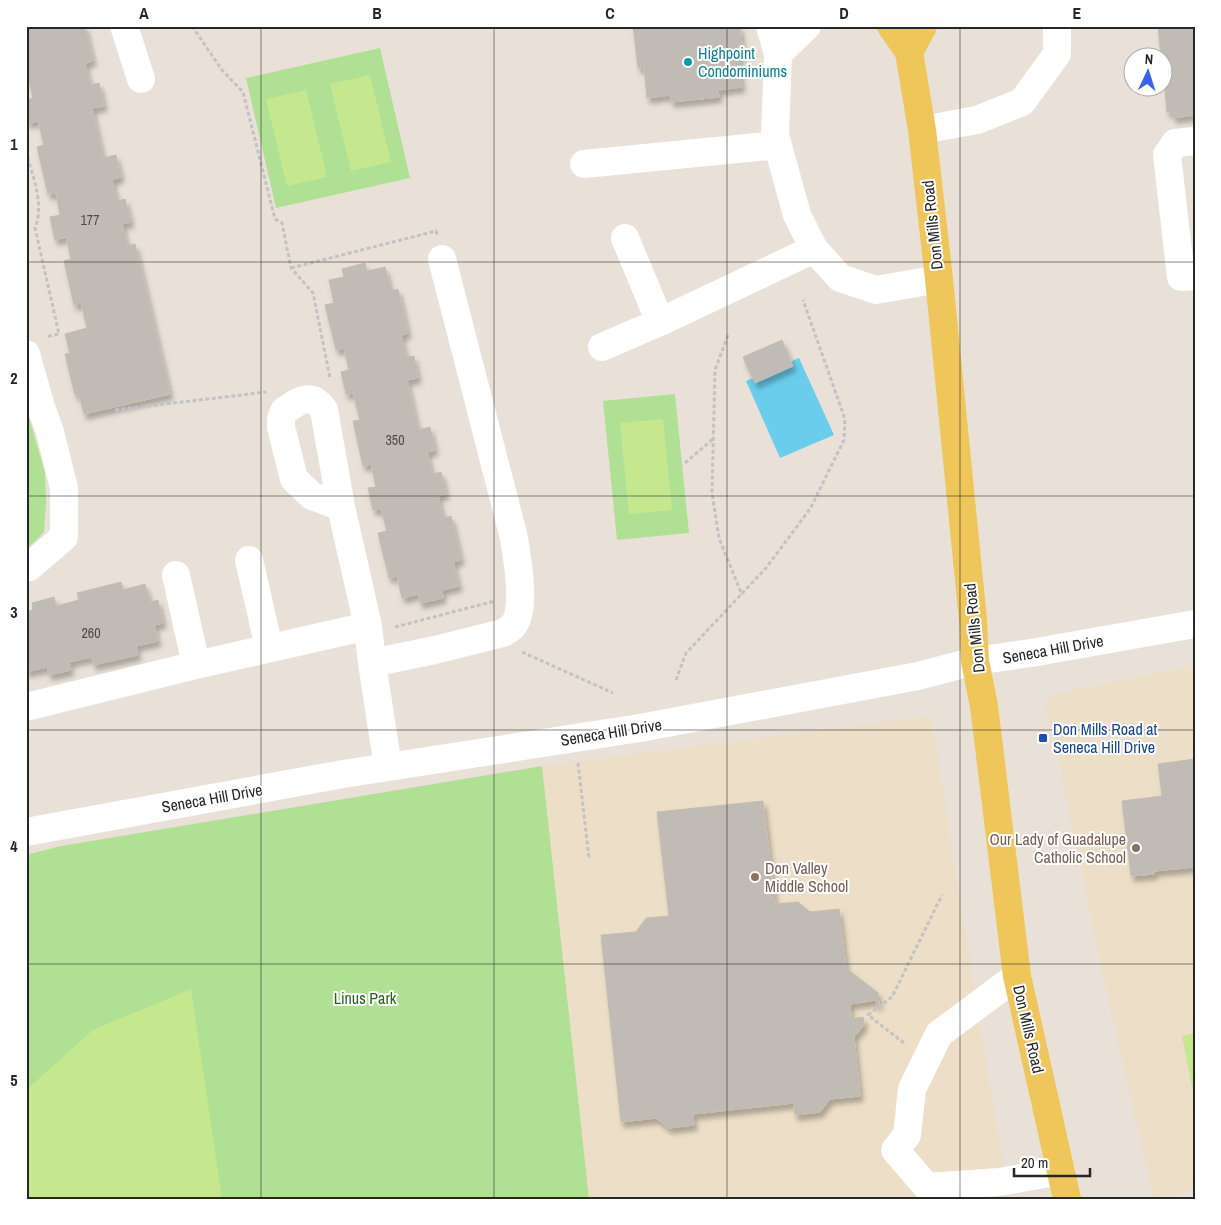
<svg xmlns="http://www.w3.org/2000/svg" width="1221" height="1225" font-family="'Archivo Narrow',sans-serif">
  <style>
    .education { fill: #ecdec7 }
    .green { fill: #b0e094 }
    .pitch { fill: #c5e88f }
    .water { fill: #6acdec }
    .building { fill: #c1bbb5; stroke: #c4bdb2; filter: url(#shadow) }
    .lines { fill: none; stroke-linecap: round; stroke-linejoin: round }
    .path { stroke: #c3c3c3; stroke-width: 3; stroke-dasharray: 4 2.5; stroke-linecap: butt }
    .minor { stroke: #fff; stroke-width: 28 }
    .major { stroke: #eec659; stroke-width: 28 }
    .grid { fill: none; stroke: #272727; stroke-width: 1; stroke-opacity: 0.55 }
    .culture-dot { fill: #0f9aa8; stroke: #fff; stroke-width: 2 }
    .transit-dot { fill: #1a4fb4; stroke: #fff; stroke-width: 2 }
    .education-dot { fill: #8d6e63; stroke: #fff; stroke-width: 2 }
    .labels { text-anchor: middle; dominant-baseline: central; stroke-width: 4; stroke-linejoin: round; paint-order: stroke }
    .number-label { font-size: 14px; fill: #4e4c4a }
    .culture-label { font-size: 16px; fill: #0d838f; stroke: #fff; text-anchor: start }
    .street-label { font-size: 16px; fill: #272727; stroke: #fff }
    .transit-label { font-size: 16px; fill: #164399; stroke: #fff; text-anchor: start }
    .education-label { font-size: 16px; fill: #785e54; stroke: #fff; text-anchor: end }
    .park-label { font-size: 16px; fill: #2b611a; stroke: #fff }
    .neatline { fill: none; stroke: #272727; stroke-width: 2 }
    .grid-label { font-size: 16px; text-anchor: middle; font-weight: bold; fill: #272727 }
  </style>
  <defs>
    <filter id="shadow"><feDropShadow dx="3" dy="5.5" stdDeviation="2.5" flood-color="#0004"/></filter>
  </defs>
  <rect width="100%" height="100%" fill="#e9e1d8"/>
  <path class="education" d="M1195,665V1189L1161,1199H1154L1107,993L1046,702L1056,694Z
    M931,716L974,989L1009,1199H589L542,766Z"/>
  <path class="green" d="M380,48L410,178L276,208L246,78Z
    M675,394L689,533L617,540L603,401Z
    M26,407L45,473L46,502L44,532L26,550Z
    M542,766L589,1199H26V855L61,846Z"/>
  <path class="pitch" d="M370,75L391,162L351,171L330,84Z
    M306,90L327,177L287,186L266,99Z
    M663,419L672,510L629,514L620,423Z
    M191,989L222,1199H26V1090L93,1030Z
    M1195,1033V1102L1182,1036Z"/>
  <path class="water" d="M799,358L834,435L780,458L746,381Z"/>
  <path class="building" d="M26,26H85L93,61L85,63L90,85L99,83L104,106L92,108L103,158L116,155L121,177L112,180L117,201L125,199L131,222L122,224L127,246L135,244L170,394L84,414L79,394L75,395L65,354L70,353L65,334L87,328L81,303L74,305L64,261L71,259L66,237L55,240L50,217L60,215L56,193L48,194L37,147L44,145L38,121L28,123L26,114V100L33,98L28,77H26Z
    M633,26H740L743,56L738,57L742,87L718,90L719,97L671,102L670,95L647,98L644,67L638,68Z
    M1158,26H1195V115L1173,118V112H1167L1164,77V58H1161Z
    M365,263L367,271L385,267L391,291L398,289L408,333L401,335L406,357L414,356L418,378L407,380L418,430L430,427L435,450L427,452L432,474L441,472L446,494L438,496L443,518L451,516L461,560L453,562L459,586L442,590L443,598L420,603L418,594L402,598L397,576L389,578L378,533L387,531L381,509L373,510L368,488L376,487L371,464L363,466L353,421L360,420L353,393L346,394L341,372L349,370L344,348L336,350L325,305L334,303L329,280L344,277L342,269Z
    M782,340L793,366L755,383L743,357Z
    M121,582L123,590L145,584L150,602L158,600L163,623L154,625L158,641L136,646L138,655L93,665L92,657L69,662L71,670L49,675L47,667L26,672V612L33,610L32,603L54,597L56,606L79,600L77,593Z
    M1195,759V867L1154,871V874L1131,876L1122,801L1162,796L1158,764Z
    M763,801L775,904L798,902L810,912L839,909L846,968L878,993L879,1006H877L876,1000L850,1004L851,1019L863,1017L864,1025L854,1037L860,1096L830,1099L820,1112L795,1115L794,1103L693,1114L694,1125L669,1128L656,1118L621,1122L601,935L636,932L646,918L669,916L657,812Z"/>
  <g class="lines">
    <path class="path" d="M192,26L222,70L243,92L275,219L282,223L291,268L313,293L330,378
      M26,151C32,175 45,204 35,228L59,334L45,337
      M291,268L436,231L437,235
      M728,335L715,370L712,493L719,538L742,595
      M115,410L266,392
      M685,463L713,439
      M395,627L495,601
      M522,652L613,693
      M676,680L686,653L766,568L810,509L844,440L845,419L803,300
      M578,763L589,858
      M904,1043L868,1015L892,997L942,895"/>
    <path class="minor" d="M124,26L141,79
      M770,26L778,54L775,135L797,215L814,249L840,278L876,290L939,279
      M778,54L807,26
      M922,130L977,120L1022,102L1057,54V26
      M1195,141L1175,143L1167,155L1181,277L1195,276
      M584,164L778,145
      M625,238L660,322
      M602,347L660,322L814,249
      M26,354L41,407L50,432L64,488V537L29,567H26
      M341,507L312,496L294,479L281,427V419L284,411C299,401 311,391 324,410L341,507L368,626L372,663L388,767
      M249,560L269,648
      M176,575L196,665
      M372,663L435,650L503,633C506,631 510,629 513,626C527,608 517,559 514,538L442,259
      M26,707L196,665L368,626
      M26,832L343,774L640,728L918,676L975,661L1031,653L1195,624
      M1017,976L939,1034L912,1089L907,1135L895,1150L927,1187L999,1182L1061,1171"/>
    <path class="major" d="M891,26L909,52L922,130L939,279L973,620L975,661L984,706L1017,976L1067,1199
      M909,52L923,26"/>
  </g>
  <path class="grid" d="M261,26V1199M494,26V1199M727,26V1199M960,26V1199M26,262H1195M26,496H1195M26,730H1195M26,964H1195"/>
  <circle class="culture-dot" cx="688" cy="62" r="5"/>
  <rect class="transit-dot" x="1038" y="733" width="10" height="10" rx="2.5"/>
  <g class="education-dot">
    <circle cx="1136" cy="848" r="5"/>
    <circle cx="755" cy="877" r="5"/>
  </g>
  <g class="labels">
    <g class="number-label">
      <text x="90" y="220">177</text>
      <text x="395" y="440">350</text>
      <text x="91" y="633">260</text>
    </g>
    <g class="culture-label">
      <text x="698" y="53">Highpoint<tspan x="698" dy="18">Condominiums</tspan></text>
    </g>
    <g class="street-label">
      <text transform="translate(932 225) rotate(-96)">Don Mills Road</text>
      <text transform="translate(974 628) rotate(-96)">Don Mills Road</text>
      <text transform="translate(1053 649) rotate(-10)">Seneca Hill Drive</text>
      <text transform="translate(611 732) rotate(-9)">Seneca Hill Drive</text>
      <text transform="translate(212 798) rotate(-10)">Seneca Hill Drive</text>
      <text transform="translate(1029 1029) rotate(77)">Don Mills Road</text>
    </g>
    <g class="transit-label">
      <text x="1053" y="729">Don Mills Road at<tspan x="1053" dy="18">Seneca Hill Drive</tspan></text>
    </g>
    <g class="education-label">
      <text x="1126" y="839">Our Lady of Guadalupe<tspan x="1126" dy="18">Catholic School</tspan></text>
      <text x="765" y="868" text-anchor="start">Don Valley<tspan x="765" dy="18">Middle School</tspan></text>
    </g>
    <g class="park-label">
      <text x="365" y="998">Linus Park</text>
    </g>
  </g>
  <rect width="1221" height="1225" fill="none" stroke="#ffffff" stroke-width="55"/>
  <g transform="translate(1148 72) rotate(4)"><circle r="24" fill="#ffffff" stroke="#a9a9a9"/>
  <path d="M0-4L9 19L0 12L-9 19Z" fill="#3861f7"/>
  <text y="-8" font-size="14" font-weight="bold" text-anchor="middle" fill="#272727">N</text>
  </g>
  <path d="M1014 1168v8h76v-8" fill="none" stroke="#272727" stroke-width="2.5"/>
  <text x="1021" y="1168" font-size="15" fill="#272727" stroke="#ffffff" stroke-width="4" paint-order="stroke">20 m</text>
  <rect x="28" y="28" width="1166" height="1170" class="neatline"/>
  <g class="grid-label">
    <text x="144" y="19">A</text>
    <text x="377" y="19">B</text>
    <text x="610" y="19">C</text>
    <text x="844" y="19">D</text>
    <text x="1077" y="19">E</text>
    <text x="14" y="150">1</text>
    <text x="14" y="384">2</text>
    <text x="14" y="618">3</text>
    <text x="14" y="852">4</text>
    <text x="14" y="1086">5</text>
  </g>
</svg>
